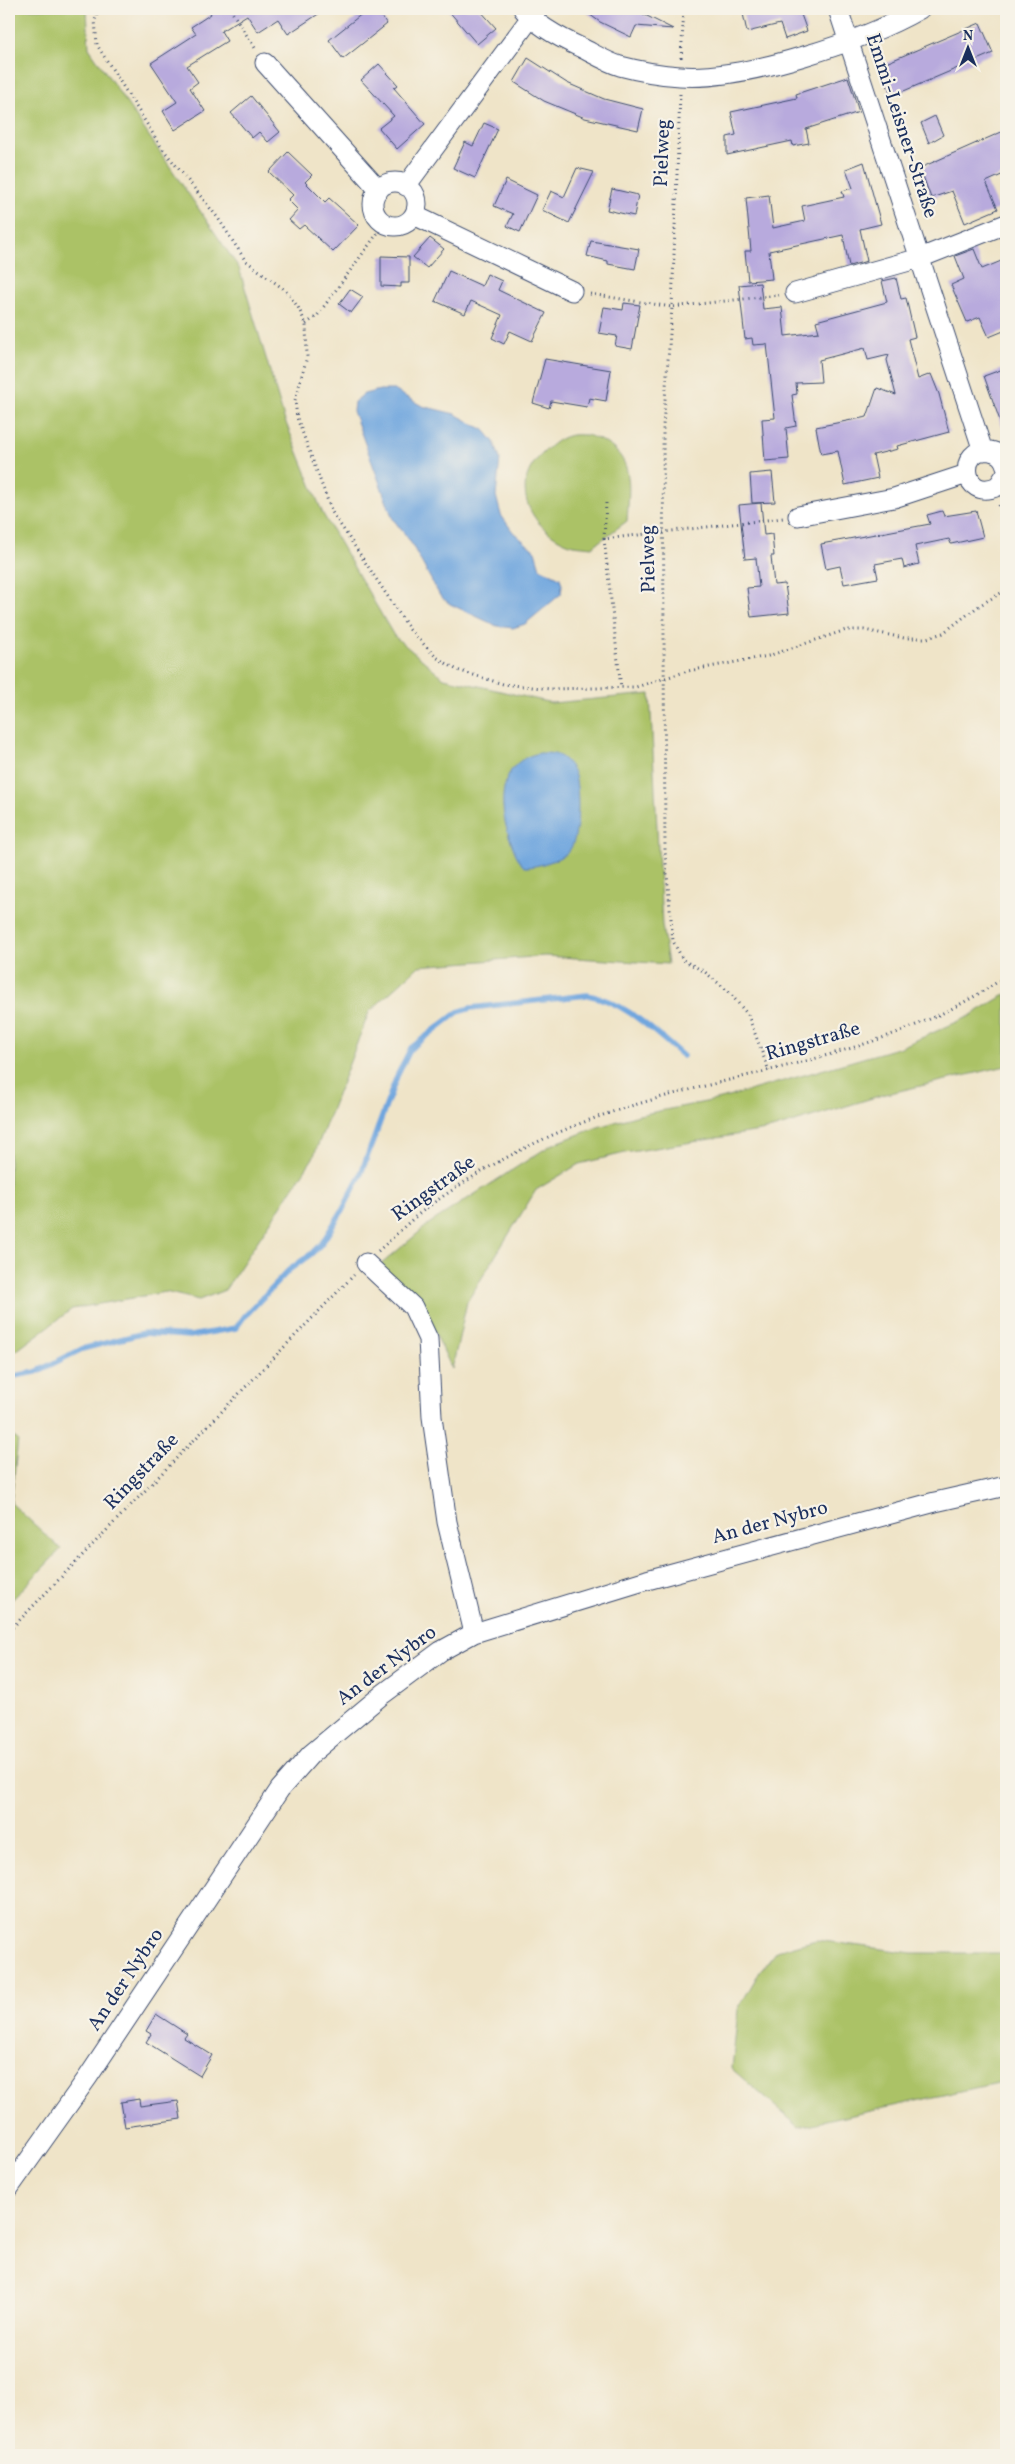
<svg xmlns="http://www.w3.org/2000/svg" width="1015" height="2464" font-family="Vollkorn,serif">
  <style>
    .green { fill: #abc266; stroke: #637862 }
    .water { fill: #70a6de; stroke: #466a9e }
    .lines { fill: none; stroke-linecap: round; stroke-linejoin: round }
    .stream { stroke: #70a6de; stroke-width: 5.5 }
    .building { fill: #b8aadd }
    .minor-casing { stroke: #3b4a6e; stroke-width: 21 }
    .path { stroke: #3b4a6e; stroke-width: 3; stroke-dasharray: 1 4; stroke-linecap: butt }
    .minor { stroke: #fff; stroke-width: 19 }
    .labels { text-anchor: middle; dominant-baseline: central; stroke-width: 4.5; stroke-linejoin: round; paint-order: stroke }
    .street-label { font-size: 20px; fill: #1b2f5e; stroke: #f7f3e8 }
  </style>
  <rect width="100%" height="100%" fill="#f7f3e8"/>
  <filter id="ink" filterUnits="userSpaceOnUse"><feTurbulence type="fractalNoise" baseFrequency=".02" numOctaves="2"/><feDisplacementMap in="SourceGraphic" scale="10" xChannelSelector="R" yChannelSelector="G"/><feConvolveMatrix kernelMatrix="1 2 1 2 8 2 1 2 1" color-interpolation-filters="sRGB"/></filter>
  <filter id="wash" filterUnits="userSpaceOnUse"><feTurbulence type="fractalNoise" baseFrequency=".0096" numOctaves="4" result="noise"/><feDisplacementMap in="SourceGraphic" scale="20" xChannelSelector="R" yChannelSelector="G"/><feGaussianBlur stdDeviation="1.12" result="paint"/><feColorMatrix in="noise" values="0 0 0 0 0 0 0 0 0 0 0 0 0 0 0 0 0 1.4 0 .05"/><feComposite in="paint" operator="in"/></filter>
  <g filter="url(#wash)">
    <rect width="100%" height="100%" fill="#efe4c8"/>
    <path class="green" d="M9,9H87L89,48L239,268L284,418L323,514L394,636L444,678L552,703L650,694L662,925L668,964L545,956L419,966L369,1012L313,1158L225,1290L199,1300L165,1292L72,1309L16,1351L9,1352Z
      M587,435C635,451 630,478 627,521L592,547C586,546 579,546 573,545C534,533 507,489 540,456C548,448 557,439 568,436C573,434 581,435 587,435Z
      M1006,994V1066L882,1095L772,1129L625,1153L579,1164L536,1190L467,1302L452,1369L422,1305L379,1266L430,1223L551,1145L598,1127L639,1115L721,1099L901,1047L968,1017Z
      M9,1434L18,1440L11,1503L61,1549L9,1603Z
      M816,1940L912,1953H1006V2081L799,2127L732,2069L738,2009L759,1973L777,1951Z"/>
    <path class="water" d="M380,390H394L422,406L455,414L484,430L494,442L500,459L496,496L501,515L513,532L535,551L540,568L560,578L562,585L561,594L525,624L513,628L497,626L450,604L440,596L410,541L393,519L353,411L354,402L364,394Z
      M540,753C550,753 558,753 565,760C568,763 573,769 574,773C580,788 580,841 568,852C560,860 534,868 524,867C517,859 514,850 510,839C498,806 497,761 540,753Z"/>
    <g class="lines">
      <path class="stream" d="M9,1377L36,1372L82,1349L144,1333L190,1336L236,1328L244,1317L289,1270L311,1254L322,1243L342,1211L360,1176L397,1076L411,1048L458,1012L471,1008L587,995C625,1001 654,1032 683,1056"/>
    </g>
    <g id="blocks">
      <path class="building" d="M208,9H326L288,34L278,19L258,32L247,15L221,31L227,41L187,66L198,82L190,88L205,111L175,130L163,111L177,102L151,63L196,34L191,27L211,14Z
        M368,9H376L387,24L343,59L329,40Z
        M447,9H479L496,28L477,44Z
        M582,9H633L673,29L636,26L631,37L600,22Z
        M742,9H799L807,31L785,39L780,24L747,32Z
        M980,23L993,53L892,96L879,66Z
        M528,58L567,83L604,99L643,109L638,130L585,118L544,101L514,82Z
        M379,64L398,85L394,88L425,124L397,149L379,128L394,116L361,80Z
        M848,77L859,112L806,129L809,143L793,146L792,141L727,155V137L736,135L731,112L797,98L796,94Z
        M251,96L280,132L268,142L259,132L252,138L231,113Z
        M935,116L943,135L929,143L921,123Z
        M484,123L498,129L475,178L453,168L465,142L473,146Z
        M1006,130V173L986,182L998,209L965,223L952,191L931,198L920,168Z
        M288,152L312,175L305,182L325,202L329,198L359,225L333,252L304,225L299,229L289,220L298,210L288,200L293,195L269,172Z
        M864,162L881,224L860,229L867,261L849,266L843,235L769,251L772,279L748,281L745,251H751L746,198L769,195L773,228L805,221L802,206L844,197L842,191L853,188L846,169Z
        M577,168L594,172L569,223L542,210L551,191L564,197Z
        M506,180L537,195L520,232L507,226L513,214L494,206Z
        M612,189L638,195L634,216L607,210Z
        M430,238L444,249L427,268L413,257Z
        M591,241L639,249L635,269L608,264V261L587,256Z
        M974,249L982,269L1006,259V330L989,337L980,317L967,322L951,285L964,279L955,256Z
        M381,256L409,257V283H401V287L381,286Z
        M449,271L482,286L487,274L502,281L498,290L546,313L532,341L510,331L504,344L492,338L502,315L471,301L465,314L435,301Z
        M896,278L901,299L906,298L915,337L908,339L918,379L931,374L939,394L949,432L897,446L898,449L873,455L878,478L845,485L838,451L821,454L816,427L867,417L877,388L896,395L887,360L889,355L868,360L865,348L819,360L821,382L796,383L797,394L792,395L796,426L786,428L789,459L765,461L762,419L775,418L767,344L753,345L752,338L745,339L739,285L760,283L763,309L782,307L785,336L819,332L816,321L887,302L882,281Z
        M350,289L363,297L351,313L339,304Z
        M624,303L640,305L632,349L615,346L617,336L599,333L604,307L623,310Z
        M545,359L611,370L606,401L589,398L587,407L551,401L549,408L533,403Z
        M1006,368V432H1004L984,376Z
        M772,472L775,502L752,503L750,474Z
        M761,503L764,535L772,534L774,556H771L774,585L785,584L789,613L751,617L747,588L759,587L756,558L745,559L739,505Z
        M942,511L944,516L976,511L983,537L951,544L949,539L915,546L919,564L904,568L902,559L875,564L878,578L844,584L840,566L826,569L821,544L930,524L927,515Z
        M156,2014L187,2034L184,2038L212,2055L200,2076L146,2042L151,2034L146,2031Z
        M139,2099L140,2106L178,2101L181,2119L125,2127L121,2102Z"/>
    </g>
  </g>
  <g filter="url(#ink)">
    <use href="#blocks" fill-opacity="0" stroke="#3b4a6e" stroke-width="1"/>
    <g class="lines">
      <defs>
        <path id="minor" d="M523,9C537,26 562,39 582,48C594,54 607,62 620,66C639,71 661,75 680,76C744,81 864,41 920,9
          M838,9L983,451
          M265,63L379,190
          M373 204a22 22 0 1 1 44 0a22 22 0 1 1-44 0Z
          M406,186L537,9
          M414,215L572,291
          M795,293L920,258L1006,224
          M1006,466C1004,458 999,452 990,451C957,445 961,503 998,486L1006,474
          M798,516L894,498L967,474
          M366,1263L413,1307L428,1339L432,1417L447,1522L474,1633
          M9,2188L88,2077L280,1789L311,1754L383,1694L441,1651L474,1633L647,1580L935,1502L1006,1486"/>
      </defs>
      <use href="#minor" class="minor-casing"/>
      <path class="path" d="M99,9L95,20L97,45L162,148L218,218L245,260L285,290L298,307L306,324L307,357L295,400L297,418L332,512L410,630L436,657L457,670L503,684L551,689L636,687L688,671L768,656L846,630H864L904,638H927L943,633L980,605L1006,590
        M230,9L255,48
        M1005,9L1006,15
        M681,58L684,9
        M680,94L672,307L663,426L665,852L673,941L683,960L705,972L729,992L748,1015L769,1071
        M590,294L672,307L779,295
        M306,324L317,316L385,223
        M606,503L604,539L783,518
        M999,505L1006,525
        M604,539L621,688
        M378,1251C392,1239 405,1225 420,1213C486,1163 561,1126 641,1103C764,1067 899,1052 1006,976
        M9,1631L354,1275"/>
      <use href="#minor" class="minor"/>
    </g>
  </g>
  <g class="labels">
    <g class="street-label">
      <text transform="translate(901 126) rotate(72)">Emmi-Leisner-Straße</text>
      <text transform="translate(663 153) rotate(-88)">Pielweg</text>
      <text transform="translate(649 559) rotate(-91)">Pielweg</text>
      <text transform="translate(813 1042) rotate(-16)">Ringstraße</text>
      <text transform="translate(434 1189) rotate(-36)">Ringstraße</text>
      <text transform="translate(142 1472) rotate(-46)">Ringstraße</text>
      <text transform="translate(770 1523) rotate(-15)">An der Nybro</text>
      <text transform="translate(387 1666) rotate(-37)">An der Nybro</text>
      <text transform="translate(126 1980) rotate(-56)">An der Nybro</text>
    </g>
  </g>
  <rect width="1015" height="2464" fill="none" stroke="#f7f3e8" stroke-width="30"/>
  <g transform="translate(968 48)" stroke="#f7f3e8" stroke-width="4" paint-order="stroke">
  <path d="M0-4L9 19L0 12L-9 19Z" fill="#1b2f5e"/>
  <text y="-8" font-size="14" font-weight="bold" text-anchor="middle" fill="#1b2f5e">N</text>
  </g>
</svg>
